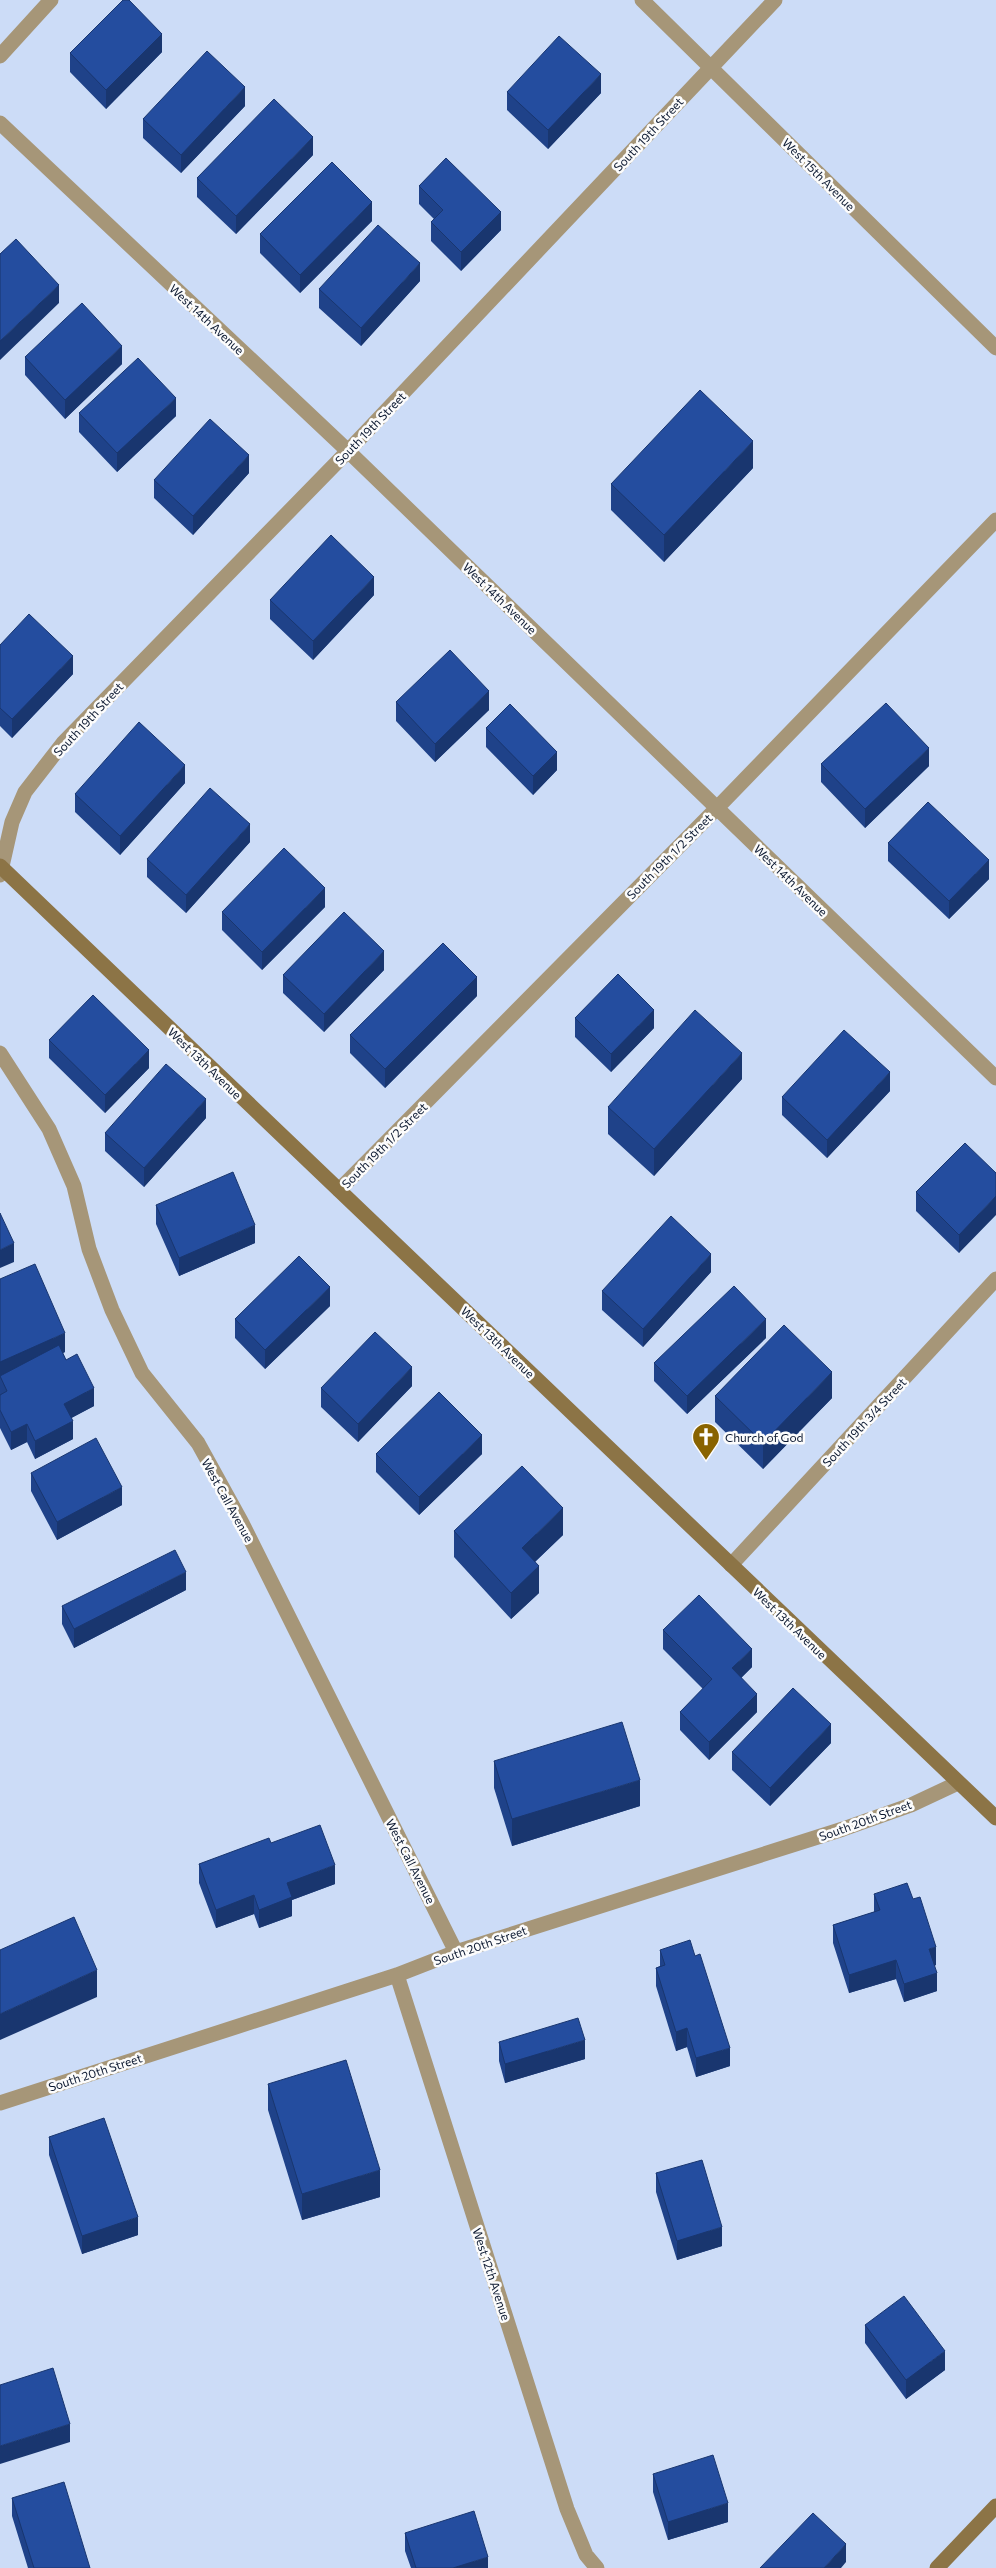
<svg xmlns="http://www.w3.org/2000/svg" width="996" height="2568" font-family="Commissioner,sans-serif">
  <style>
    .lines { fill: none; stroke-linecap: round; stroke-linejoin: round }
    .street { stroke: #a69678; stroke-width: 15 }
    .secondary { stroke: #8c7446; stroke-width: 15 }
    .wall { fill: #1f4289 }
    .shaded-wall { fill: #19366f }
    .building { fill: #244d9f; stroke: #19366f }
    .labels { text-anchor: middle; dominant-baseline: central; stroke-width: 5; stroke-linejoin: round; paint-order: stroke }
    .street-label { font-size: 12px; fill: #0c1931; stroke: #fcfcfc }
    .poi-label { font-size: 12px; fill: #0c1931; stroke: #fcfcfc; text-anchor: start }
  </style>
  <rect width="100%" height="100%" fill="#ccdcf7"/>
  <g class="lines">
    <path class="street" d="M642,0L996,348
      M0,56L51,0
      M0,123L348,451L996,1078
      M0,875L12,822L25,792L63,743L348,451L775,0
      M0,1053L49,1129L74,1186L89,1249L112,1310L142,1373L198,1443L241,1521L456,1952
      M339,1190L717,808L996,520
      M731,1565L996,1279
      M397,1975L567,2509L586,2555L597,2568
      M0,2103L397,1975L456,1952L843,1829L911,1805L958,1783"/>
    <path class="secondary" d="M0,866L996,1818
      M937,2568L996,2506"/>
  </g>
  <path class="wall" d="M162,52L106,109L70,72V53Z
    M507,92L601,93L548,149L507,110Z
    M245,106L181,173L143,138V119Z
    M313,155L236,234L197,197V178Z
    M419,186L501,230L461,271L431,241V222L434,219L419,204Z
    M372,221L300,293L260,253V234Z
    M420,281L361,346L319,308V289Z
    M25,357L122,364L65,419L25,375Z
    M79,413L176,416L117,472L79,432Z
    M753,468L664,562L611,510V484Z
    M249,473L193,535L154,498V480Z
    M374,595L313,660L270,619V600Z
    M0,645L73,674L12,738L0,726Z
    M396,702L489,710L435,762L396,721Z
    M486,728L557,770L533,795L486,747Z
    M821,764L929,766L865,828L821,782Z
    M185,783L120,855L75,812V794Z
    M250,842L186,913L147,877V859Z
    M888,843L989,879L949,919L888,861Z
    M325,907L262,970L222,930V912Z
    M384,970L324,1032L283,993V975Z
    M477,996L385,1088L350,1053V1035Z
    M575,1018L654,1028L611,1072L575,1037Z
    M49,1040L149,1068L105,1113L49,1058Z
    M742,1079L654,1176L608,1134V1107Z
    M890,1091L827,1158L782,1115V1097Z
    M206,1118L144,1187L105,1151V1133Z
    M996,1173L959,1253L916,1211V1192Z
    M156,1205L255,1243L179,1276L156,1224Z
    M711,1272L643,1347L602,1310V1291Z
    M0,1279L65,1352L63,1353L66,1360L94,1406L71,1418L73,1439L35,1459L27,1442L11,1450L0,1428Z
    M330,1306L265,1369L235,1338V1319Z
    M766,1338L687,1414L654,1381V1363Z
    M412,1386L358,1442L321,1407V1388Z
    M715,1396L832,1398L763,1469L715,1422Z
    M376,1454H482L419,1515L376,1472Z
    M31,1473L122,1505L57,1540L31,1491Z
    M454,1531L563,1535L535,1562L539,1593L511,1619L454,1557Z
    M186,1590L74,1648L62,1624V1606Z
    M663,1630L752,1667L741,1678L757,1712L709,1760L680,1730V1712L703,1689L663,1649Z
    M831,1743L770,1806L732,1770V1752Z
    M494,1761L640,1806L512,1846L494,1788Z
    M271,1843L335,1884L292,1900V1916L259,1928L254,1914L216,1928L199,1883V1864Z
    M874,1894L936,1965L934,1966L937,1991L904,2002L896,1979L849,1993L833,1943V1925L874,1912Z
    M660,1950L730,2066L696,2077L687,2047L676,2051L656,1986V1968L660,1966Z
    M499,2042L585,2059L505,2083L499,2061Z
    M268,2084L380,2197L302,2220L268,2110Z
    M49,2137L138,2235L82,2254L49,2155Z
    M656,2173L722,2246L677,2260L656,2192Z
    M865,2325L945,2370L906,2399L865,2343Z
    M653,2474L728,2522L668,2540L653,2492Z
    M12,2498L90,2568H28L12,2516Z
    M405,2533L488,2568H411L405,2551Z"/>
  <path class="shaded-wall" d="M162,34V52L106,109V90Z
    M601,74V93L548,149V130Z
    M245,87V106L181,173V155Z
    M313,137V155L236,234V216Z
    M372,202V221L300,293V275Z
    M501,212V230L461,271V252Z
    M420,263V281L361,346V328Z
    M59,285V303L0,360V341Z
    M122,346V364L65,419V400Z
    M176,398V416L117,472V453Z
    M753,441V468L664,562V535Z
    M249,455V473L193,535V516Z
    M374,577V595L313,660V641Z
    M73,656V674L12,738V719Z
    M489,691V710L435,762V744Z
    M929,748V766L865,828V809Z
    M557,752V770L533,795V776Z
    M185,765V783L120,855V836Z
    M250,824V842L186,913V895Z
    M989,860V879L949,919V901Z
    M325,888V907L262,970V952Z
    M384,951V970L324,1032V1014Z
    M477,977V996L385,1088V1069Z
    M654,1010V1028L611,1072V1054Z
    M149,1050V1068L105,1113V1095Z
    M742,1053V1079L654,1176V1149Z
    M890,1072V1091L827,1158V1140Z
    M206,1099V1118L144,1187V1168Z
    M996,1196V1215L959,1253V1235Z
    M255,1225V1243L179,1276V1258Z
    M14,1243V1262L0,1268V1250Z
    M711,1254V1272L643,1347V1329Z
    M330,1287V1306L265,1369V1350Z
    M766,1319V1338L687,1414V1396Z
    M65,1333V1352L2,1379L0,1376V1380V1362Z
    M412,1367V1386L358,1442V1424Z
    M832,1372V1398L763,1469V1443Z
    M94,1388V1406L64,1422V1404Z
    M73,1421V1439L35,1459V1441Z
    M27,1424V1442L11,1450V1432Z
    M482,1435V1454L419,1515V1497Z
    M122,1487V1505L57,1540V1522Z
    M563,1508V1535L522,1574V1548Z
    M539,1566V1593L511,1619V1593Z
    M186,1572V1590L74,1648V1629Z
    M752,1649V1667L732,1687V1668Z
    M757,1694V1712L709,1760V1742Z
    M831,1724V1743L770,1806V1788Z
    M640,1780V1806L512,1846V1819Z
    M335,1865V1884L292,1900V1916L259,1928V1910L287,1883Z
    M254,1895V1914L216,1928V1910Z
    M936,1947V1965L929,1967V1949Z
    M896,1960V1979L849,1993V1975Z
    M97,1970V1997L0,2040V2014Z
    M937,1973V1991L904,2002V1984Z
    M687,2028V2047L676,2051V2032Z
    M585,2040V2059L505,2083V2064Z
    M730,2048V2066L696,2077V2058Z
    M380,2170V2197L302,2220V2194Z
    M138,2217V2235L82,2254V2236Z
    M722,2227V2246L677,2260V2241Z
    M945,2351V2370L906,2399V2380Z
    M70,2424V2442L0,2464V2446Z
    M728,2503V2522L668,2540V2522Z
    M846,2544V2562L841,2568H824Z
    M488,2557V2568H453Z"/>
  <path class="building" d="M123,0H129L162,34L106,90L70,53Z
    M559,36L601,74L548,130L507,92Z
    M207,51L245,87L181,155L143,119Z
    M274,99L313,137L236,216L197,178Z
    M446,158L501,212L461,252L431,222L443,210L419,186Z
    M332,162L372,202L300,275L260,234Z
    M378,225L420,263L361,328L319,289Z
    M16,239L59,285L0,341V254Z
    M82,303L122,346L65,400L25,357Z
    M138,358L176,398L117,453L79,413Z
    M700,390L753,441L664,535L611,484Z
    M210,419L249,455L193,516L154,480Z
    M331,535L374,577L313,641L270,600Z
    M29,614L73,656L12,719L0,708V645Z
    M450,650L489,691L435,744L396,702Z
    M886,703L929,748L865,809L821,764Z
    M510,704L557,752L533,776L486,728Z
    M139,722L185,765L120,836L75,794Z
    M210,788L250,824L186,895L147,859Z
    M928,802L989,860L949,901L888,843Z
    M284,848L325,888L262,952L222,912Z
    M344,912L384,951L324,1014L283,975Z
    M443,943L477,977L385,1069L350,1035Z
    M618,974L654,1010L611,1054L575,1018Z
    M93,995L149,1050L105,1095L49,1040Z
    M695,1010L742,1053L654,1149L608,1107Z
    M844,1030L890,1072L827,1140L782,1097Z
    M166,1064L206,1099L144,1168L105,1133Z
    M965,1143L996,1173V1196L959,1235L916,1192Z
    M233,1172L255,1225L179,1258L156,1205Z
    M0,1213L14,1243L0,1250Z
    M671,1216L711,1254L643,1329L602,1291Z
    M299,1256L330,1287L265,1350L235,1319Z
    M35,1264L65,1333L0,1362V1279Z
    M734,1286L766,1319L687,1396L654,1363Z
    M784,1325L832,1372L763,1443L715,1396Z
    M375,1332L412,1367L358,1424L321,1388Z
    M59,1345L66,1360L77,1354L94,1388L64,1404L73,1421L35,1441L27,1424L11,1432L0,1410V1395L7,1391L0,1376Z
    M439,1392L482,1435L419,1497L376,1454Z
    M96,1438L122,1487L57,1522L31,1473Z
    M522,1466L563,1508L522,1548L539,1566L511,1593L454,1531Z
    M175,1550L186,1572L74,1629L62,1606Z
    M699,1595L752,1649L732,1668L757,1694L709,1742L680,1712L712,1679L663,1630Z
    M793,1688L831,1724L770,1788L732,1752Z
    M622,1722L640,1780L512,1819L494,1761Z
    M320,1825L335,1865L287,1883L292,1897L259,1910L254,1895L216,1910L199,1864L269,1838L271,1843Z
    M907,1883L913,1899L920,1897L936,1947L929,1949L937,1973L904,1984L896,1960L849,1975L833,1925L880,1910L874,1894Z
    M74,1917L97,1970L0,2014V1950Z
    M690,1940L695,1956L700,1954L730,2048L696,2058L687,2028L676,2032L656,1968L665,1965L660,1950Z
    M578,2018L585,2040L505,2064L499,2042Z
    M346,2060L380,2170L302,2194L268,2084Z
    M104,2118L138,2217L82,2236L49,2137Z
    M702,2160L722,2227L677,2241L656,2173Z
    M904,2296L945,2351L906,2380L865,2325Z
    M53,2368L70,2424L0,2446V2385Z
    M713,2455L728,2503L668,2522L653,2474Z
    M64,2482L90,2568H34L12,2498Z
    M474,2511L488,2557L453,2568H416L405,2533Z
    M813,2513L846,2544L824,2568H760Z"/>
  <defs>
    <symbol id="church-pin" viewBox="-11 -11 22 30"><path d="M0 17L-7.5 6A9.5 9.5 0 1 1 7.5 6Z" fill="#896300" stroke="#fcfcfc"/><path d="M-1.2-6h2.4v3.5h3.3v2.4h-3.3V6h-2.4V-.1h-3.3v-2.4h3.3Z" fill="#fff"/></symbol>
  </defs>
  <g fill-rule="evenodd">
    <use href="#church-pin" x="690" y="1421" width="32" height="43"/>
  </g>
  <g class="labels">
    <g class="street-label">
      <text transform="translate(648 134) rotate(-47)">South 19th Street</text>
      <text transform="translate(819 174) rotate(45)">West 15th Avenue</text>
      <text transform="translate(207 319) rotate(43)">West 14th Avenue</text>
      <text transform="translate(370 428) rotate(-46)">South 19th Street</text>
      <text transform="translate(500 598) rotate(44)">West 14th Avenue</text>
      <text transform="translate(88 719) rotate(-47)">South 19th Street</text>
      <text transform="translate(669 856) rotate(-45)">South 19th 1/2 Street</text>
      <text transform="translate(791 880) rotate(44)">West 14th Avenue</text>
      <text transform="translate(205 1063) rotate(44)">West 13th Avenue</text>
      <text transform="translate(384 1145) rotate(-45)">South 19th 1/2 Street</text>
      <text transform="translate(498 1342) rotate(44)">West 13th Avenue</text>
      <text transform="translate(864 1422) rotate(-47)">South 19th 3/4 Street</text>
      <text transform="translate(228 1500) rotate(61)">West Call Avenue</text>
      <text transform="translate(790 1623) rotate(44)">West 13th Avenue</text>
      <text transform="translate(865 1820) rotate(-20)">South 20th Street</text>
      <text transform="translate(411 1861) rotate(63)">West Call Avenue</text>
      <text transform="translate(480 1945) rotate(-19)">South 20th Street</text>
      <text transform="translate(95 2072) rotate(-18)">South 20th Street</text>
      <text transform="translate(492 2274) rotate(72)">West 12th Avenue</text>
    </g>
    <g class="poi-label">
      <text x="725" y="1437">Church of God</text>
    </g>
  </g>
</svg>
